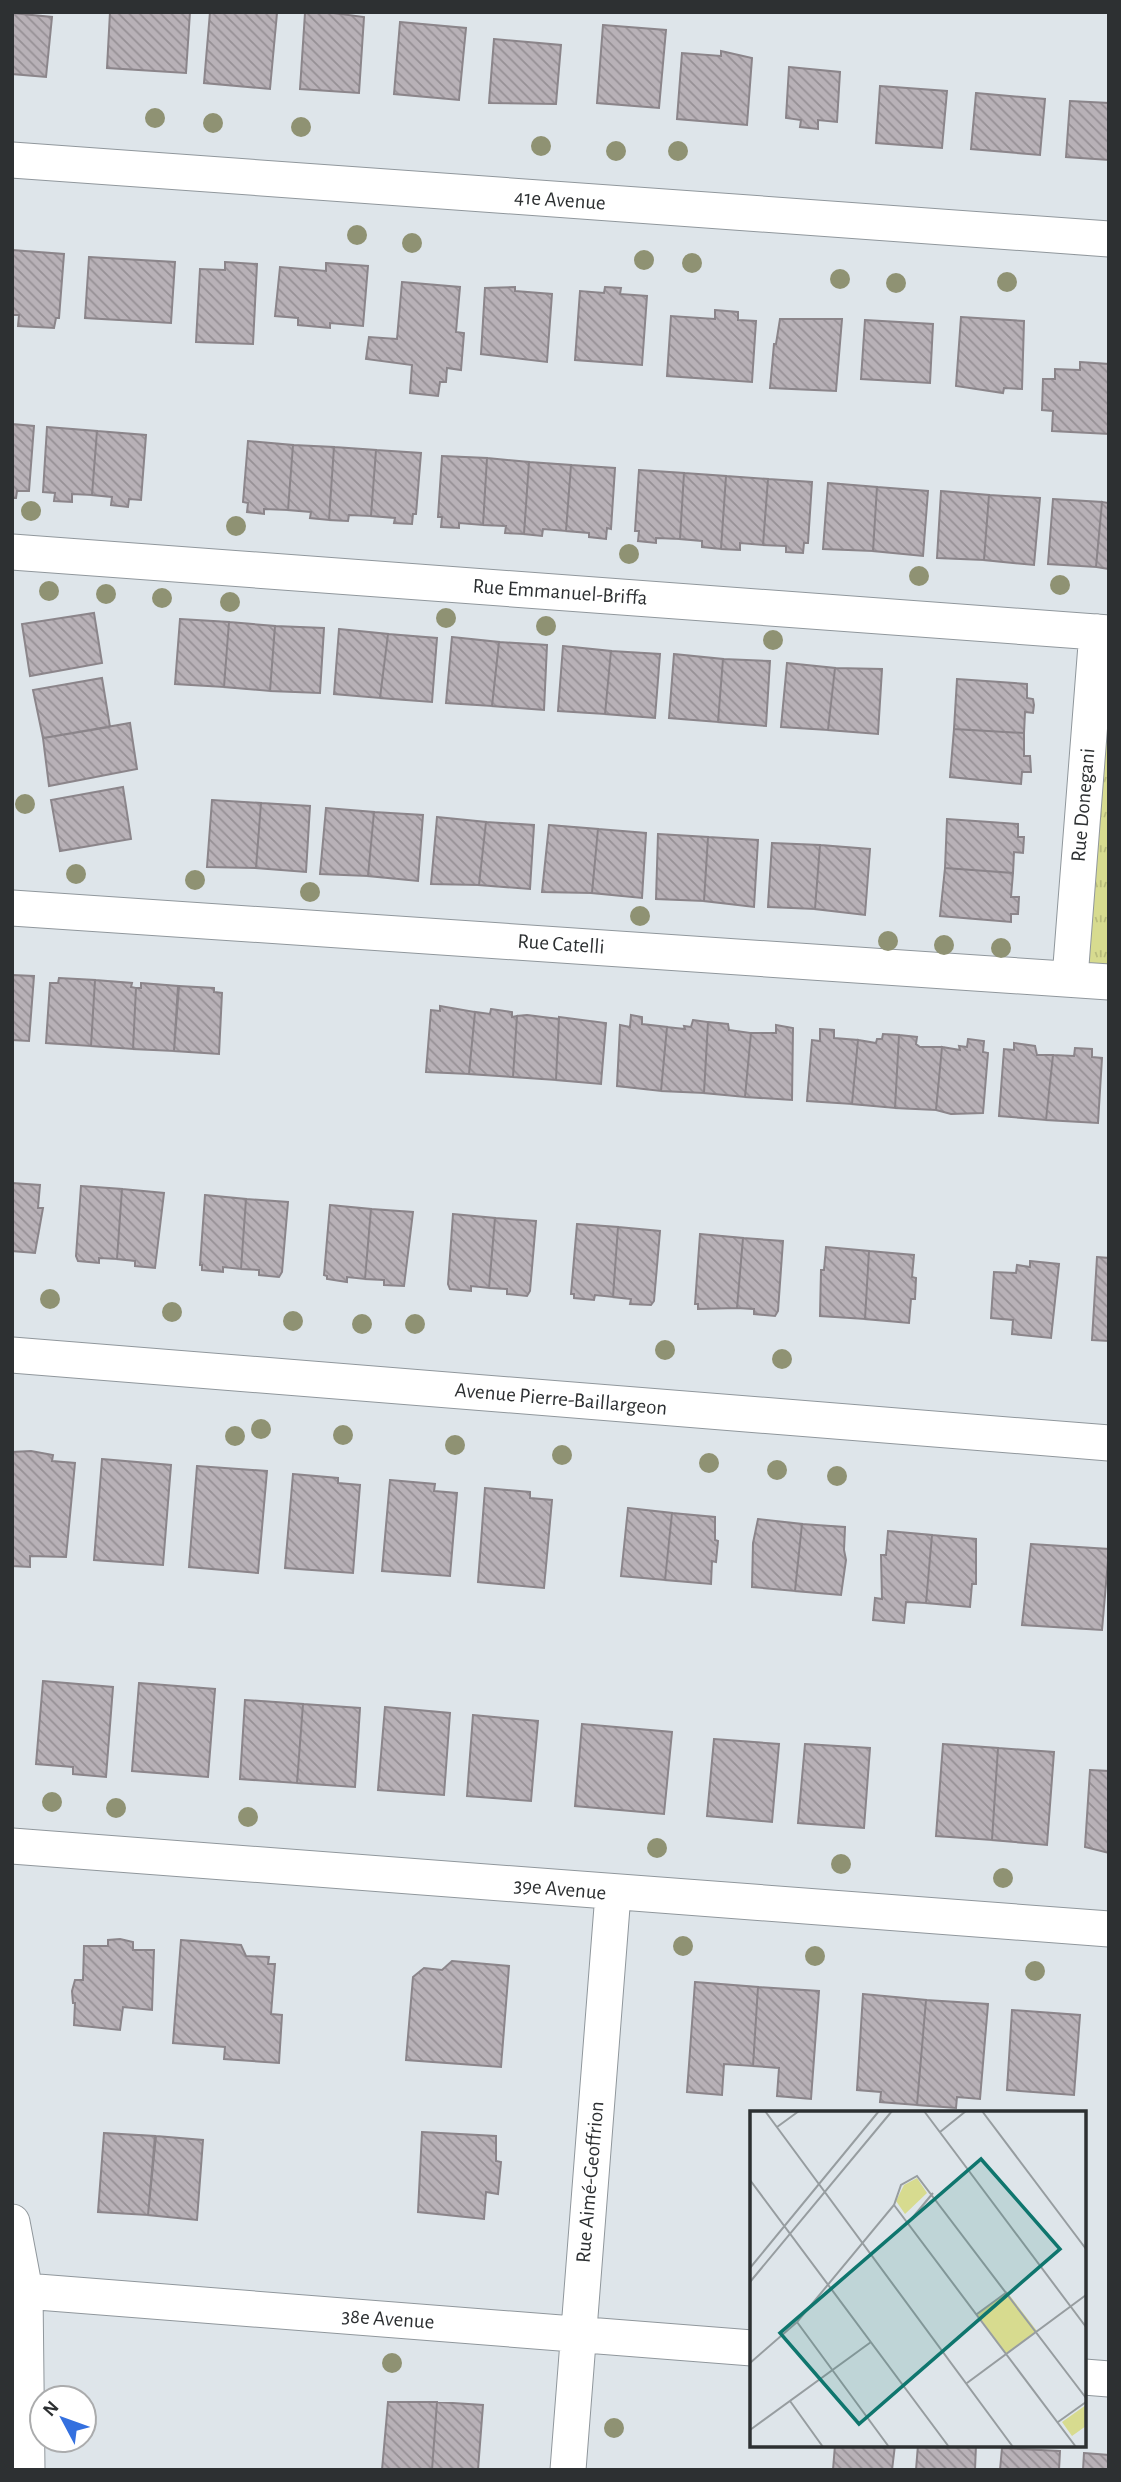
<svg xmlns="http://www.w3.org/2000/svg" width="1121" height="2482" font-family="'Alegreya Sans',sans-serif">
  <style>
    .park { fill: url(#park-tufts) }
    .building { fill: url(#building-back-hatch); stroke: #8b858a; stroke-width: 2 }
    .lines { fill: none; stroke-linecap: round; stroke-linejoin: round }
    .minor-casing { stroke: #90979c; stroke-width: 37 }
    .minor { stroke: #fff; stroke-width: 35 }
    .tree { fill: #8f9273 }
    .labels { text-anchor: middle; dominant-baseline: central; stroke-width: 6; stroke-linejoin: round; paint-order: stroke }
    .street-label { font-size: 21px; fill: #2d3032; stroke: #fff }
    .inset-road { fill: none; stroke: #979da0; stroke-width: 2 }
    .view { fill: #0f766e; fill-opacity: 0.15; stroke: #0f766e; stroke-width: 3.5 }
    .inset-edge { fill: none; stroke: #2d3032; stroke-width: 3.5 }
  </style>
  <defs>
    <pattern id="park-tufts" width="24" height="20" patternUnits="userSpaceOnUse" patternTransform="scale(1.75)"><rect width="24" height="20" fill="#d7db8f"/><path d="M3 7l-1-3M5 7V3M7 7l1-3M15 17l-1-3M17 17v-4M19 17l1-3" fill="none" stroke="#b9bc7c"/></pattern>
    <pattern id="building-back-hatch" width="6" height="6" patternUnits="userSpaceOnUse" patternTransform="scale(1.75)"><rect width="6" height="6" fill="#b8b1b7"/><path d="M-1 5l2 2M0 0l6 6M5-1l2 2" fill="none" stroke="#969095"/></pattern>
  </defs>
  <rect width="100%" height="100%" fill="#dee5ea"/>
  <path class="park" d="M1109,633V982L1070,978Z"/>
  <path class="building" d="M110,12H190L186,73L107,68Z
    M210,12L277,13L270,89L204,83Z
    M326,12L364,17L359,93L300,89L305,13Z
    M12,13L52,17L46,77L12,74Z
    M400,22L466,28L459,100L394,94Z
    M603,25L666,30L659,108L597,103Z
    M494,39L561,45L556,104L489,103Z
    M721,51L752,58L747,125L677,119L682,53L721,56Z
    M789,67L840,72L837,122L818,120V129L800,127L801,120L786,118Z
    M880,86L947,91L942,148L876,143Z
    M976,93L1045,99L1040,155L971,149Z
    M1070,101L1109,103V160L1066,157Z
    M12,250L64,254L59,318H56L54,328L18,326L19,315H12Z
    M89,257L175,262L171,323L85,318Z
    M225,262L257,264L253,344L196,342L200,269L225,270Z
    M326,263L368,266L363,326L330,323V328L298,325V318L275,316L280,267L326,271Z
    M402,282L460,287L456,332L464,333L461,370L447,368L446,382H440L438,396L410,393L412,365L366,359L369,337L397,339Z
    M515,287V291L552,294L547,362L481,354L485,288Z
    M605,287L621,288L620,294L647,296L642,365L575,360L580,291L604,293Z
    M715,310L738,312V320L756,321L752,382L667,376L671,316L715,319Z
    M961,317L1024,321L1022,389L1004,388L1003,393L956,386Z
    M780,319H842L836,391L770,388L774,344H776Z
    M865,320L933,324L930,383L861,379Z
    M1080,362L1109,364V434L1052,431L1053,411L1042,410L1043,379H1055V369L1080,370Z
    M12,424L34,426L29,491H17L16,498H12Z
    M47,427L97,431L92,495L72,494V502L54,501L55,493L43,492Z
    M97,431L146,435L141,500L129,499L128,507L111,505L112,497L92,495Z
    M248,441L293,445L288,510L264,509V514L247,512L248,503L243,502Z
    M293,445L334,447L329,520L310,518L311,512L288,510Z
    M334,447L376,450L371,516L349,515L348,521L329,520Z
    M376,450L421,453L416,514H413L412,524L394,523L395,518L371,516Z
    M442,456L487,458L483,525L459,523V528L441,527L442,517H438Z
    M487,458L529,462L524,534L505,533L506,526L483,525Z
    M529,462L571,465L566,531L543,529L542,536L524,534Z
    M571,465L615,468L611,529L607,528L606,539L589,537V533L566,531Z
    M639,470L684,473L680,539L656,538V543L638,541L639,531H635Z
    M684,473L726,476L721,549L702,547V541L680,539Z
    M726,476L768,479L763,545L740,543V550L721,549Z
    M768,479L812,482L808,543H804L803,553L786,552V546L763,545Z
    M828,483L877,487L873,551L823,549Z
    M877,487L928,491L923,556L873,551Z
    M941,491L989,495L984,560L937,558Z
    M989,495L1040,498L1034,565L984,560Z
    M1053,499L1102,502L1096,567L1048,564Z
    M1102,502L1109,503V569L1096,567Z
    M94,613L102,663L30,676L22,624Z
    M180,619L229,622L224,687L175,684Z
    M229,622L275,626L270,691L224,687Z
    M275,626L324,628L320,693L270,691Z
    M339,629L388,634L380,698L334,694Z
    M388,634L437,638L432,702L380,698Z
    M452,637L499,642L492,706L446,703Z
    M499,642L547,645L544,710L492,706Z
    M563,646L611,651L605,714L558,711Z
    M611,651L660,654L655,718L605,714Z
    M674,654L723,659L718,722L669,718Z
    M723,659L770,661L766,726L718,722Z
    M787,663L835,668L828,730L781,727Z
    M835,668L882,669L878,734L828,730Z
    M102,678L110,727L43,738L33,690Z
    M957,679L1027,684V698L1033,699L1034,705L1033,713L1025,712L1024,733L954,729Z
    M130,723L137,769L49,786L43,738Z
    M954,729L1024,733V756H1030L1031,772H1022L1021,784L950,777Z
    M123,787L131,839L60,851L51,800Z
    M212,800L261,803L256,868L207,867Z
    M261,803L310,806L306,872L256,868Z
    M326,808L374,812L368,876L320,874Z
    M374,812L423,815L418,881L368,876Z
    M437,817L486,822L479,885L431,884Z
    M947,819L1018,824V837H1024L1023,853L1014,852L1013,873L945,868Z
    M486,822L534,825L530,889L479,885Z
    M549,825L598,829L592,893L542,892Z
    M598,829L646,833L642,898L592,893Z
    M658,834L708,837L704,901L656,899Z
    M708,837L758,840L754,907L704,901Z
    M772,843L820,845L815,909L768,907Z
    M820,845L870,849L865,915L815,909Z
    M945,868L1013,873L1011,897H1019L1018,914H1011V922L940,916Z
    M12,975L34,976L29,1041L12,1040Z
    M59,978L95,980L91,1046L46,1043L50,983H58Z
    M95,980L132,983L131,987L136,988L133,1049L91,1046Z
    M141,983L178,986L174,1051L133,1049L136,988H141Z
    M179,986L214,988V992L222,993L219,1054L174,1051Z
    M440,1006L475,1012L469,1074L426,1072L431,1010L440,1011Z
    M491,1009L512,1012V1017L517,1016L513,1077L469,1074L475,1012L490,1014Z
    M527,1015L559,1019L556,1080L513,1077L517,1016Z
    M631,1015L642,1017V1024L667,1027L661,1091L617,1086L620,1025L630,1027Z
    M559,1017L606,1023L601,1084L556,1080Z
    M693,1020L708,1022L704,1093L661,1091L667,1027L685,1029L684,1026L691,1027Z
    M708,1022L728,1024L729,1030L751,1033L745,1097L704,1093Z
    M776,1025L793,1028L792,1100L745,1097L751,1033H776Z
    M820,1029L834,1030V1038L858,1040L852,1104L807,1101L812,1040L820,1041Z
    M883,1034L899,1035L895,1108L852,1104L858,1040L876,1043L877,1039H882Z
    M899,1035L917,1037L916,1044L920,1047H942L936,1110L895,1108Z
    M968,1039L984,1041L983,1052L988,1053L983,1113L951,1114L936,1110L942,1047L960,1050L959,1046L967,1047Z
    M1014,1043L1035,1046L1037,1055H1053L1046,1120L999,1116L1004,1049L1014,1050Z
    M1075,1048L1092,1049V1057L1102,1058L1098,1123L1046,1120L1053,1055L1074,1056Z
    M12,1183L40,1185L38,1208H43L35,1253L12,1251Z
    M81,1186L122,1189L117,1259L99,1258V1263L78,1261L76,1256Z
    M122,1189L164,1193L155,1268L135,1266V1261L117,1259Z
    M205,1195L246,1199L241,1269L223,1267V1272L202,1270V1265H200Z
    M246,1199L288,1202L282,1272L279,1277L259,1275V1270L241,1269Z
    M330,1205L371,1209L365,1279L347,1277V1282L327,1279V1276L324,1275Z
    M371,1209L413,1212L404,1286L384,1285V1280L365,1279Z
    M453,1214L495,1218L489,1288L471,1286V1291L450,1289L448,1284Z
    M495,1218L536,1221L530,1291L527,1296L507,1294V1289L489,1288Z
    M577,1224L618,1227L613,1297L595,1295L594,1300L574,1298V1294H571Z
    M618,1227L660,1231L654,1301L651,1305L630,1304L631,1299L613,1297Z
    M700,1234L743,1238L737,1308L698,1309V1304H695Z
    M743,1238L783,1241L778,1311L775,1316L754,1314V1309L737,1308Z
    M826,1247L869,1251L865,1319L820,1316L821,1270H824Z
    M869,1251L914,1255L912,1277L916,1278L915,1299H911L909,1323L865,1319Z
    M1097,1257L1109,1258V1341L1092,1340Z
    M1030,1261L1059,1264L1051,1338L1012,1334L1013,1320L991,1318L994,1272L1016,1273L1017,1265L1030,1267Z
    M31,1451L53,1455L52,1461L75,1463L66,1557L30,1556V1567L12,1566V1452Z
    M102,1459L171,1465L163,1565L94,1560Z
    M197,1466L267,1471L258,1573L189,1567Z
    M293,1474L338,1478V1483L360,1485L353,1573L285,1568Z
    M390,1480L435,1484L434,1491L457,1493L450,1576L382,1571Z
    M485,1488L530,1492V1498L552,1500L544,1588L478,1582Z
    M628,1508L672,1513L665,1580L621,1576Z
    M672,1513L715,1517V1540L718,1541L716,1562L712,1561L711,1584L665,1580Z
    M758,1519L802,1524L795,1591L752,1587L753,1543Z
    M802,1524L845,1527L844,1550L846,1560L841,1595L795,1591Z
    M888,1531L932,1535L926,1603L906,1602L904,1623L873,1620L875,1598L882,1599L881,1555H886Z
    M932,1535L976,1539V1584H972L970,1607L926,1603Z
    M1031,1544L1109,1549L1102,1630L1022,1625Z
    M43,1681L113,1687L106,1777L73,1774V1767L36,1764Z
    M139,1683L215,1689L208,1777L132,1771Z
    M245,1700L303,1704L297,1783L240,1779Z
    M303,1704L360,1708L355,1787L297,1783Z
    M385,1707L450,1713L444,1795L378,1790Z
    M473,1715L538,1721L531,1801L467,1796Z
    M582,1724L672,1732L664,1814L575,1806Z
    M714,1739L779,1744L772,1822L707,1816Z
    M805,1744L870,1748L864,1828L798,1823Z
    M943,1744L998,1748L992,1840L936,1836Z
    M998,1748L1054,1752L1047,1845L992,1840Z
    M1090,1770L1109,1771V1853L1085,1847Z
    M120,1939L133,1942V1950H154L152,2010L123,2007L120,2030L74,2025L75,2003H73L72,1991L75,1980H83L84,1946H108V1940Z
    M181,1940L241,1945L246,1956L269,1957L268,1964H275L271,2014L282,2015L279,2063L224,2059L225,2047L173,2043Z
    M452,1961L509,1966L501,2067L406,2060L413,1977L424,1968L442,1970Z
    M695,1982L758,1987L753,2066L724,2064L722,2095L687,2092Z
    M758,1987L819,1991L811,2099L777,2096L779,2068L753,2066Z
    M863,1994L926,2000L917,2105L880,2102L881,2092L857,2090Z
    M926,2000L988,2004L980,2099L957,2097L956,2108L917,2105Z
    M1012,2010L1080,2015L1074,2095L1007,2090Z
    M422,2132L496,2136V2161L501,2162L498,2194L486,2192L484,2219L418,2212Z
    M104,2133L155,2136L148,2215L98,2212Z
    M156,2136L203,2140L197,2220L148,2215Z
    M388,2402H437L432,2470H382Z
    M437,2402L483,2405L478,2470H432Z
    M835,2445H895L892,2470H833Z
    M918,2445H976L975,2470H916Z
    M1002,2448L1060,2451L1059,2470H1000Z
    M1084,2453L1109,2455V2470H1083Z"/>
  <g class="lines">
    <defs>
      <path id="minor" d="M12,160L1109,239
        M12,552L1109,633
        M12,908L1109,982
        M1070,978L1097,632
        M12,1355L1109,1443
        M12,1846L1109,1929
        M12,2222L25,2291L27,2470
        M25,2291L752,2348
        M1084,2377L1109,2379
        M568,2470L613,1894"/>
    </defs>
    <use href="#minor" class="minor-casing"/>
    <use href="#minor" class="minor"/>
  </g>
  <g class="tree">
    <circle cx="155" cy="118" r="10"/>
    <circle cx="213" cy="123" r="10"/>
    <circle cx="301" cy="127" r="10"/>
    <circle cx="541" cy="146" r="10"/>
    <circle cx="616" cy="151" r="10"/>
    <circle cx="678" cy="151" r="10"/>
    <circle cx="357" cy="235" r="10"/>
    <circle cx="412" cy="243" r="10"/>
    <circle cx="644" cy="260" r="10"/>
    <circle cx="692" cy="263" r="10"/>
    <circle cx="840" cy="279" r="10"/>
    <circle cx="1007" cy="282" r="10"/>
    <circle cx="896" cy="283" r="10"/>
    <circle cx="31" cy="511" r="10"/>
    <circle cx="236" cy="526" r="10"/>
    <circle cx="629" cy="554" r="10"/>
    <circle cx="919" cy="576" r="10"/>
    <circle cx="1060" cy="585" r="10"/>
    <circle cx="49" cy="591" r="10"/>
    <circle cx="106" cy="594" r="10"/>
    <circle cx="162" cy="598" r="10"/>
    <circle cx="230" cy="602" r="10"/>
    <circle cx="446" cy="618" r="10"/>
    <circle cx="546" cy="626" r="10"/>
    <circle cx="773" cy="640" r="10"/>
    <circle cx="25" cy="804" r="10"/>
    <circle cx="76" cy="874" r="10"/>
    <circle cx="195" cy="880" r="10"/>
    <circle cx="310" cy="892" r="10"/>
    <circle cx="640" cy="916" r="10"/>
    <circle cx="888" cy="941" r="10"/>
    <circle cx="944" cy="945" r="10"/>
    <circle cx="1001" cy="948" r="10"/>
    <circle cx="50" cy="1299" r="10"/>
    <circle cx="172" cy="1312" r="10"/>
    <circle cx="293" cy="1321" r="10"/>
    <circle cx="362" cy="1324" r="10"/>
    <circle cx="415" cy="1324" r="10"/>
    <circle cx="665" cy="1350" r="10"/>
    <circle cx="782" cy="1359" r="10"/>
    <circle cx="261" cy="1429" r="10"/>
    <circle cx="343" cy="1435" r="10"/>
    <circle cx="235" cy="1436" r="10"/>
    <circle cx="455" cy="1445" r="10"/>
    <circle cx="562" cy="1455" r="10"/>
    <circle cx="709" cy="1463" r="10"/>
    <circle cx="777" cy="1470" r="10"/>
    <circle cx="837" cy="1476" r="10"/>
    <circle cx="52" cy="1802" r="10"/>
    <circle cx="116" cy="1808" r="10"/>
    <circle cx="248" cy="1817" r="10"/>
    <circle cx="657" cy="1848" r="10"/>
    <circle cx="841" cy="1864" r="10"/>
    <circle cx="1003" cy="1878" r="10"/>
    <circle cx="683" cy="1946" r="10"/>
    <circle cx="815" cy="1956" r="10"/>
    <circle cx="1035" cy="1971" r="10"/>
    <circle cx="392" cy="2363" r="10"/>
    <circle cx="614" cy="2428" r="10"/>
  </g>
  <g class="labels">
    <g class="street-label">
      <text transform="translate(560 200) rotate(4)">41e Avenue</text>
      <text transform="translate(560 592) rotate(4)">Rue Emmanuel-Briffa</text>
      <text transform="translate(1083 805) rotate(-85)">Rue Donegani</text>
      <text transform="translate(561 944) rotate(4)">Rue Catelli</text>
      <text transform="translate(561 1399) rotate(5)">Avenue Pierre-Baillargeon</text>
      <text transform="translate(560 1889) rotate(5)">39e Avenue</text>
      <text transform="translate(590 2182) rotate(-85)">Rue Aimé-Geoffrion</text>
      <text transform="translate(388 2319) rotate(4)">38e Avenue</text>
    </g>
  </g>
  <g transform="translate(750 2111)">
    <rect width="336" height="336" fill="#dee5ea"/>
    <path d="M167,67L177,82L155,103L146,90L154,74ZM257,181L287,220L256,243L227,203ZM336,294V315L322,325L312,311Z" fill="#d7db8f"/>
    <path class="inset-road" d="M15,0L263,336M174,0L336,216M232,0L336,138M27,16L49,0M190,21L216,0M0,69L199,336M144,94L326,336M158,112L183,82M0,157L129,0M0,171L142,0M227,203L257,181M47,211L139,336M0,252L47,211L144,94L151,74L167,65L336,287M217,272L336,184M40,290L73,336M308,311L336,291M0,319L121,231"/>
    <path class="view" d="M231,48L310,138L109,313L30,222Z"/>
    <rect width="336" height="336" class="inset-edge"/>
  </g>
  <rect width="1121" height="2482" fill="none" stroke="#2d3032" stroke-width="28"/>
  <g transform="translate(63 2419) rotate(311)"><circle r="33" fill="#ffffff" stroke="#abacad" stroke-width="2"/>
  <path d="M0-5L12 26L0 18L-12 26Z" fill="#3470df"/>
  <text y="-10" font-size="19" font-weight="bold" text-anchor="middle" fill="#2d3032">N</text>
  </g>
</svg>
